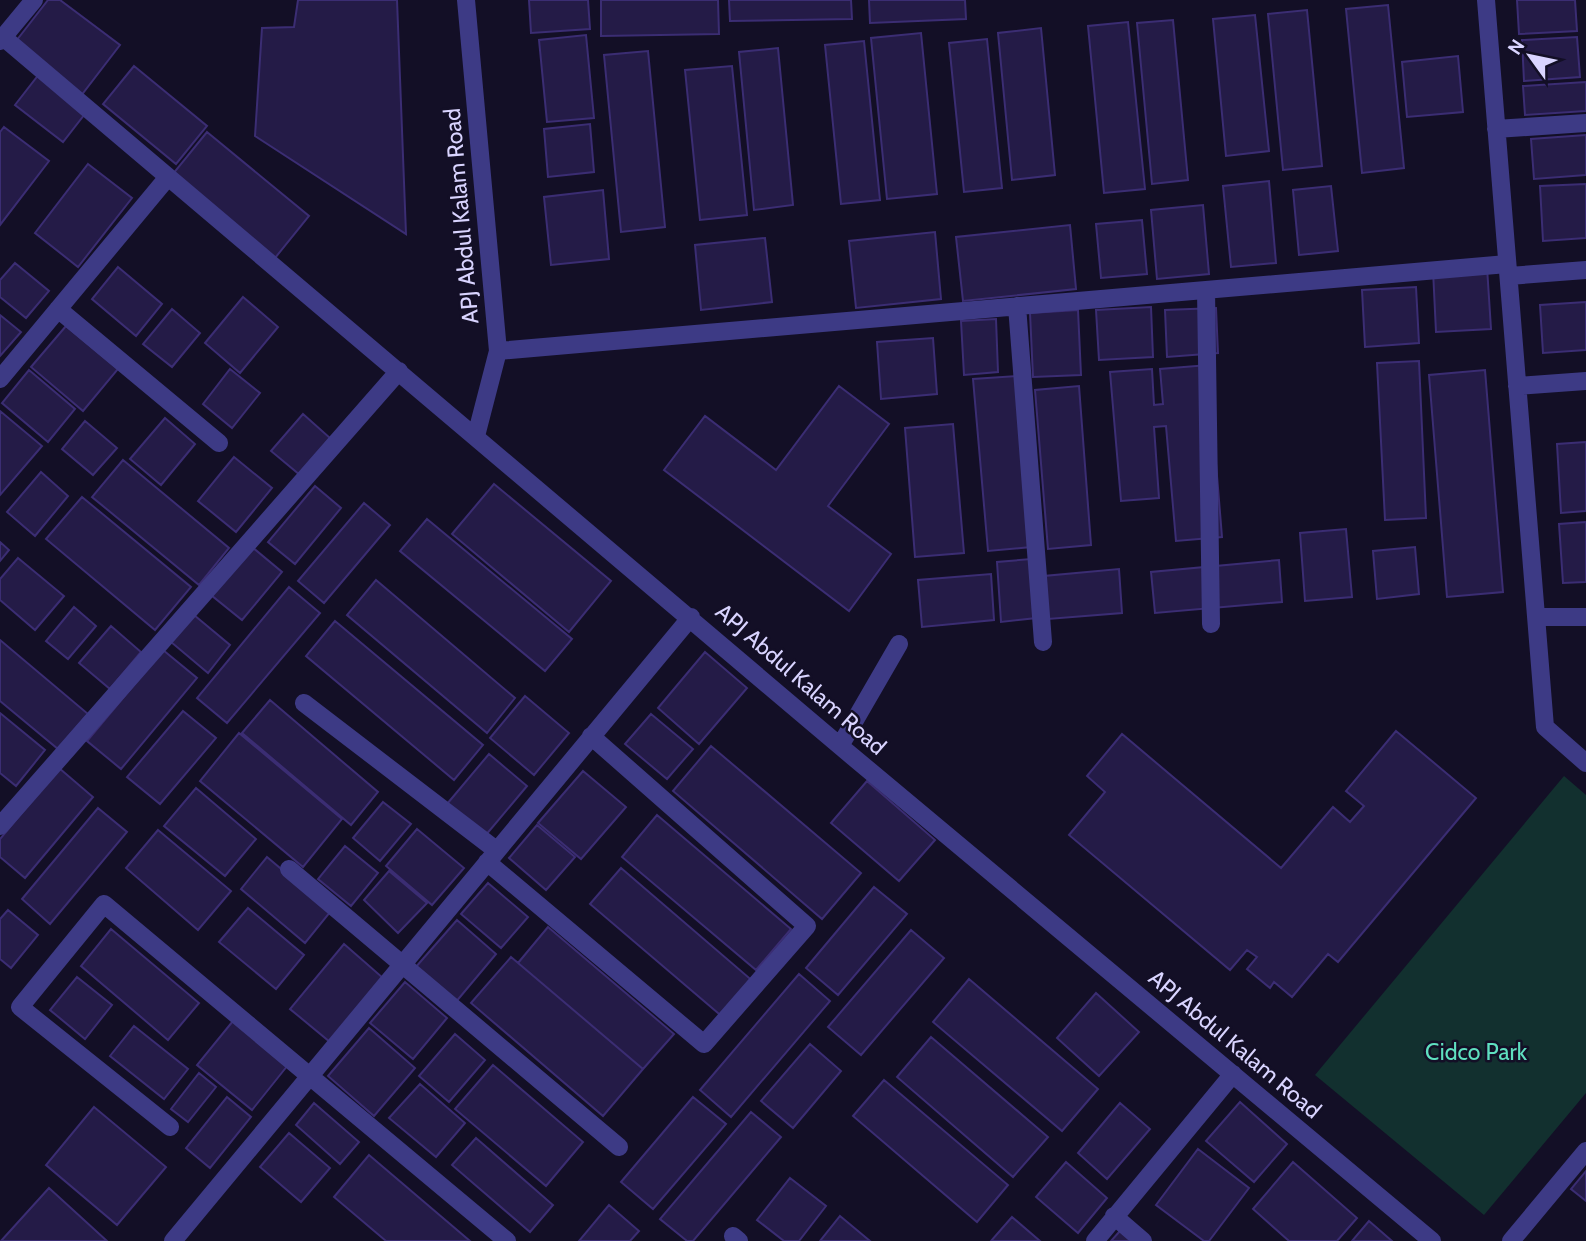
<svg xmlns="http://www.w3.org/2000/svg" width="1586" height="1241" font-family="Cabin,sans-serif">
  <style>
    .green { fill: #12302f }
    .building { fill: #241b47; stroke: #3b2d73; stroke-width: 2 }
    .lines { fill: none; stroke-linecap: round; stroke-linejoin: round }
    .minor { stroke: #3d3a85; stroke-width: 18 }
    .labels { text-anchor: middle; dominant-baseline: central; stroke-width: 5; stroke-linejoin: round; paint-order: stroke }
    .street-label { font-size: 23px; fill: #d9d4ff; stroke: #130f26 }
    .park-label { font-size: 23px; fill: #5fe0c0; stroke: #130f26 }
  </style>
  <rect width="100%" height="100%" fill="#130f26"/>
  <path class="green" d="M1564,776L1586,795V1093L1484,1215L1315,1075Z"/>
  <path class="building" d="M48,0H60L120,45L80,97L13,45Z
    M298,0H397L406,234L255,136L262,28L294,27Z
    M529,0H588L590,29L531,33Z
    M601,0H718L719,34L601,36Z
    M729,0H851L852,19L730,21Z
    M869,0H965L966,19L870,23Z
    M1517,0H1575L1577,31L1519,34Z
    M1388,5L1404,168L1362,173L1346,9Z
    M1307,10L1322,166L1283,170L1268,14Z
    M1255,15L1269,151L1226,156L1213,19Z
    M1173,20L1188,180L1152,184L1137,23Z
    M1128,22L1145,189L1104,193L1088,26Z
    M1041,28L1055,175L1012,180L998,33Z
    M921,33L937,194L887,199L871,38Z
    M586,35L594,118L547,122L539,40Z
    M1577,37L1580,77L1524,81L1522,40Z
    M987,39L1002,188L964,192L949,43Z
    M864,41L880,200L841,204L825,45Z
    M778,48L793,205L754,210L739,52Z
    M648,51L665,227L621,232L604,55Z
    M1458,56L1463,112L1407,117L1402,62Z
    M134,66L207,126L176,164L103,104Z
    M732,66L747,215L700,220L685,70Z
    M40,73L88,110L63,142L15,105Z
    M1586,82V111L1525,115L1523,86Z
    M590,124L594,172L548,177L544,129Z
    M4,127L49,161L0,225V132Z
    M207,132L309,216L275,258L172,175Z
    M1586,135V175L1534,179L1531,139Z
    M88,164L132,198L78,267L35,233Z
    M1269,181L1276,263L1231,267L1223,186Z
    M1586,184V238L1543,241L1540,186Z
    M1331,186L1338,251L1299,255L1293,190Z
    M603,190L609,259L551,265L544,197Z
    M1203,205L1209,274L1157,279L1151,210Z
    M1142,220L1147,274L1101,278L1096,224Z
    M1070,225L1076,289L963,301L956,237Z
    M935,232L941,299L856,308L849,241Z
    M765,238L772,302L701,310L695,245Z
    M15,263L49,291L26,318L0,297V280Z
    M118,267L162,304L136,336L92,299Z
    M1487,267L1491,329L1436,332L1433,270Z
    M1416,287L1419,343L1365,347L1362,290Z
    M243,297L278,327L240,373L205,343Z
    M1586,302V350L1543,353L1540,305Z
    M1151,307L1153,357L1099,360L1096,310Z
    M1216,308L1218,353L1167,357L1165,310Z
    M172,309L200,333L172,367L143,344Z
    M1078,310L1081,375L1033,377L1030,313Z
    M0,315L21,332L0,356Z
    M996,319L998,372L964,375L961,321Z
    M66,326L118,369L83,411L31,367Z
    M933,338L937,394L881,399L877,342Z
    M1419,361L1426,518L1385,520L1377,363Z
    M1208,365L1222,537L1176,541L1166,426L1154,427L1159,498L1121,501L1110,372L1152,369L1154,405L1163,404L1160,369Z
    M230,369L260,393L232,428L203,404Z
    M29,370L75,409L48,442L2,403Z
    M1485,370L1503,592L1447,597L1429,375Z
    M1017,376L1031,547L988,551L973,379Z
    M839,386L889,424L828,506L891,554L849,611L664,470L705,416L776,470Z
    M1079,386L1091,545L1048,549L1035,390Z
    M0,411L42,446L0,495Z
    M303,414L330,438L300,475L271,451Z
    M165,418L195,444L161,485L130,459Z
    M85,421L117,448L93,475L62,449Z
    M953,424L964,553L915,557L905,428Z
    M1586,442V511L1561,513L1557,444Z
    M234,457L272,488L236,532L198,501Z
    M123,460L229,548L199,585L92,497Z
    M41,472L68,496L35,536L7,512Z
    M494,484L611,581L569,632L452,534Z
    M315,486L341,508L295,564L268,542Z
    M82,497L191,587L155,630L46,539Z
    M364,503L390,525L324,603L298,581Z
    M427,519L572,639L545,671L400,551Z
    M1586,522V582L1563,583L1559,524Z
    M1346,529L1352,597L1305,601L1300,533Z
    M0,542L9,550L0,561Z
    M252,547L282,572L242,620L211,595Z
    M1415,547L1419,594L1377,599L1373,551Z
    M18,558L64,596L35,630L0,600V579Z
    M1031,559L1036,618L1001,622L997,562Z
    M1279,560L1282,602L1155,613L1151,572Z
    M1119,569L1122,613L1048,619L1044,576Z
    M991,574L994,620L922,627L918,580Z
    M376,580L515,698L487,733L347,615Z
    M289,587L320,613L227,723L197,698Z
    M74,607L96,626L68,659L46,641Z
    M194,615L230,645L208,673L171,642Z
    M335,621L483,745L454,780L306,656Z
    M111,626L141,652L110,689L79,663Z
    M0,640L88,714L58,749L0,701Z
    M163,650L197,678L121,769L87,741Z
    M705,652L747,688L699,744L658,708Z
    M525,696L569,733L534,775L490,738Z
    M270,700L378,792L351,825L242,733Z
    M183,711L216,738L160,804L127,777Z
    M0,713L45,750L16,786L0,773Z
    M651,714L693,749L667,779L625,744Z
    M1396,731L1476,798L1338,962L1328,954L1292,997L1274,982L1270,988L1247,969L1257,957L1247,950L1230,970L1069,835L1105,792L1087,776L1122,734L1281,868L1333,807L1350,822L1364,806L1346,791Z
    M239,733L342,819L303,867L200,781Z
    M711,746L861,873L822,919L673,791Z
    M489,754L527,786L485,836L447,804Z
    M59,768L93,797L25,878L0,857V839Z
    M583,771L626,807L581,859L538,823Z
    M867,781L935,840L899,881L831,823Z
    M196,788L256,839L225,876L164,826Z
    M383,802L411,824L380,861L353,838Z
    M98,808L127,832L50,924L22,899Z
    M657,815L791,929L756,970L622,857Z
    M537,825L575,857L546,890L509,858Z
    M417,829L464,868L432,905L386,866Z
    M158,830L231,891L198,930L126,868Z
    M345,846L378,873L351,906L318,879Z
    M267,857L331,911L305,943L241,889Z
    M621,868L755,983L725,1019L590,904Z
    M389,871L427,903L398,933L364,900Z
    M488,883L528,917L501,948L461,914Z
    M874,887L907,914L838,995L806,968Z
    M248,908L304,955L276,989L219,942Z
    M8,910L38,935L11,968L0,959V919Z
    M457,920L496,954L455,1003L415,968Z
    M548,927L674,1034L643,1069L518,963Z
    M111,929L199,1003L168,1040L81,966Z
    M911,930L944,958L861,1055L828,1027Z
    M344,944L383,978L330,1042L290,1009Z
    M511,957L643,1069L603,1116L471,1003Z
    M799,974L830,1001L731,1117L700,1090Z
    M77,977L112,1005L85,1039L50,1010Z
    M969,979L1098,1089L1062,1131L933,1022Z
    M405,982L447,1018L413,1059L370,1023Z
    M1096,993L1139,1032L1099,1076L1057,1038Z
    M233,1021L288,1065L252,1110L197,1065Z
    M134,1026L188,1069L164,1099L110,1056Z
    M369,1028L415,1068L374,1116L328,1076Z
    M455,1034L485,1060L449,1102L419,1076Z
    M931,1037L1048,1137L1013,1177L897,1077Z
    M810,1044L841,1071L793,1128L761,1101Z
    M493,1065L583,1142L546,1186L455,1109Z
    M199,1073L216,1087L188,1122L171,1109Z
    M884,1080L1008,1185L977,1222L853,1116Z
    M420,1084L465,1123L436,1157L389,1118Z
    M227,1097L251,1117L210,1168L186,1148Z
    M693,1097L726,1124L653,1209L621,1182Z
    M1240,1102L1287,1144L1254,1182L1206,1141Z
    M314,1103L359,1142L340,1164L296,1125Z
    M1120,1103L1150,1129L1107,1179L1078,1153Z
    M94,1107L166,1167L117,1225L46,1165Z
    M751,1112L781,1137L693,1241H687L660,1219Z
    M289,1133L330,1168L301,1202L260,1167Z
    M476,1138L553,1205L530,1232L452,1165Z
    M1198,1149L1249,1188L1209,1241H1204L1156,1205Z
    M369,1155L470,1241H386L334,1197Z
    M1066,1162L1107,1198L1078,1233L1036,1197Z
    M1293,1162L1357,1218L1337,1241H1289L1253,1209Z
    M1586,1171V1201L1571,1189Z
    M790,1178L826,1206L799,1241H784L757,1220Z
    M49,1188L107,1241H1Z
    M609,1205L639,1231L630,1241H579Z
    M840,1216L870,1241H820Z
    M1012,1217L1040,1241H991Z
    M1369,1221L1392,1241H1352Z
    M1120,1231L1132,1241H1111Z"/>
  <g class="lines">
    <path class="minor" d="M466,0L498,351L476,436
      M1486,0L1545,727L1586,763
      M3,37L840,746L1432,1241
      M0,41L34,0
      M1496,129L1586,123
      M1509,276L1586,270
      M1206,290L1211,624
      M1017,306L1043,642
      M58,309L219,443
      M498,351L1507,264
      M0,379L168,177
      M1517,386L1586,381
      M1537,617H1586
      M304,703L496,850
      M840,746L899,644
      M0,826L399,371
      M487,862L704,1044L807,926L591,736
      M289,869L619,1147
      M170,1127L20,1007L104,904L507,1241
      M1114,1216L1143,1241
      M733,1236L739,1241
      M173,1241L691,617
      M1095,1241L1233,1074
      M1511,1241L1586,1151"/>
  </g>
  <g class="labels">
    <g class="street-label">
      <text transform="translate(461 216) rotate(-95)">APJ Abdul Kalam Road</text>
      <text transform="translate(801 679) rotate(41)">APJ Abdul Kalam Road</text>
      <text transform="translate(1235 1044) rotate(40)">APJ Abdul Kalam Road</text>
    </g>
    <g class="park-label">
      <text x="1476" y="1052">Cidco Park</text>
    </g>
  </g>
  <g transform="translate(1530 56) rotate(303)" stroke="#130f26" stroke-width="5" paint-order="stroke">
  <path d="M0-5L12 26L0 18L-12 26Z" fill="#d9d4ff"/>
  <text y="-10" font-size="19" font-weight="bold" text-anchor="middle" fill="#d9d4ff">N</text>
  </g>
</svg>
